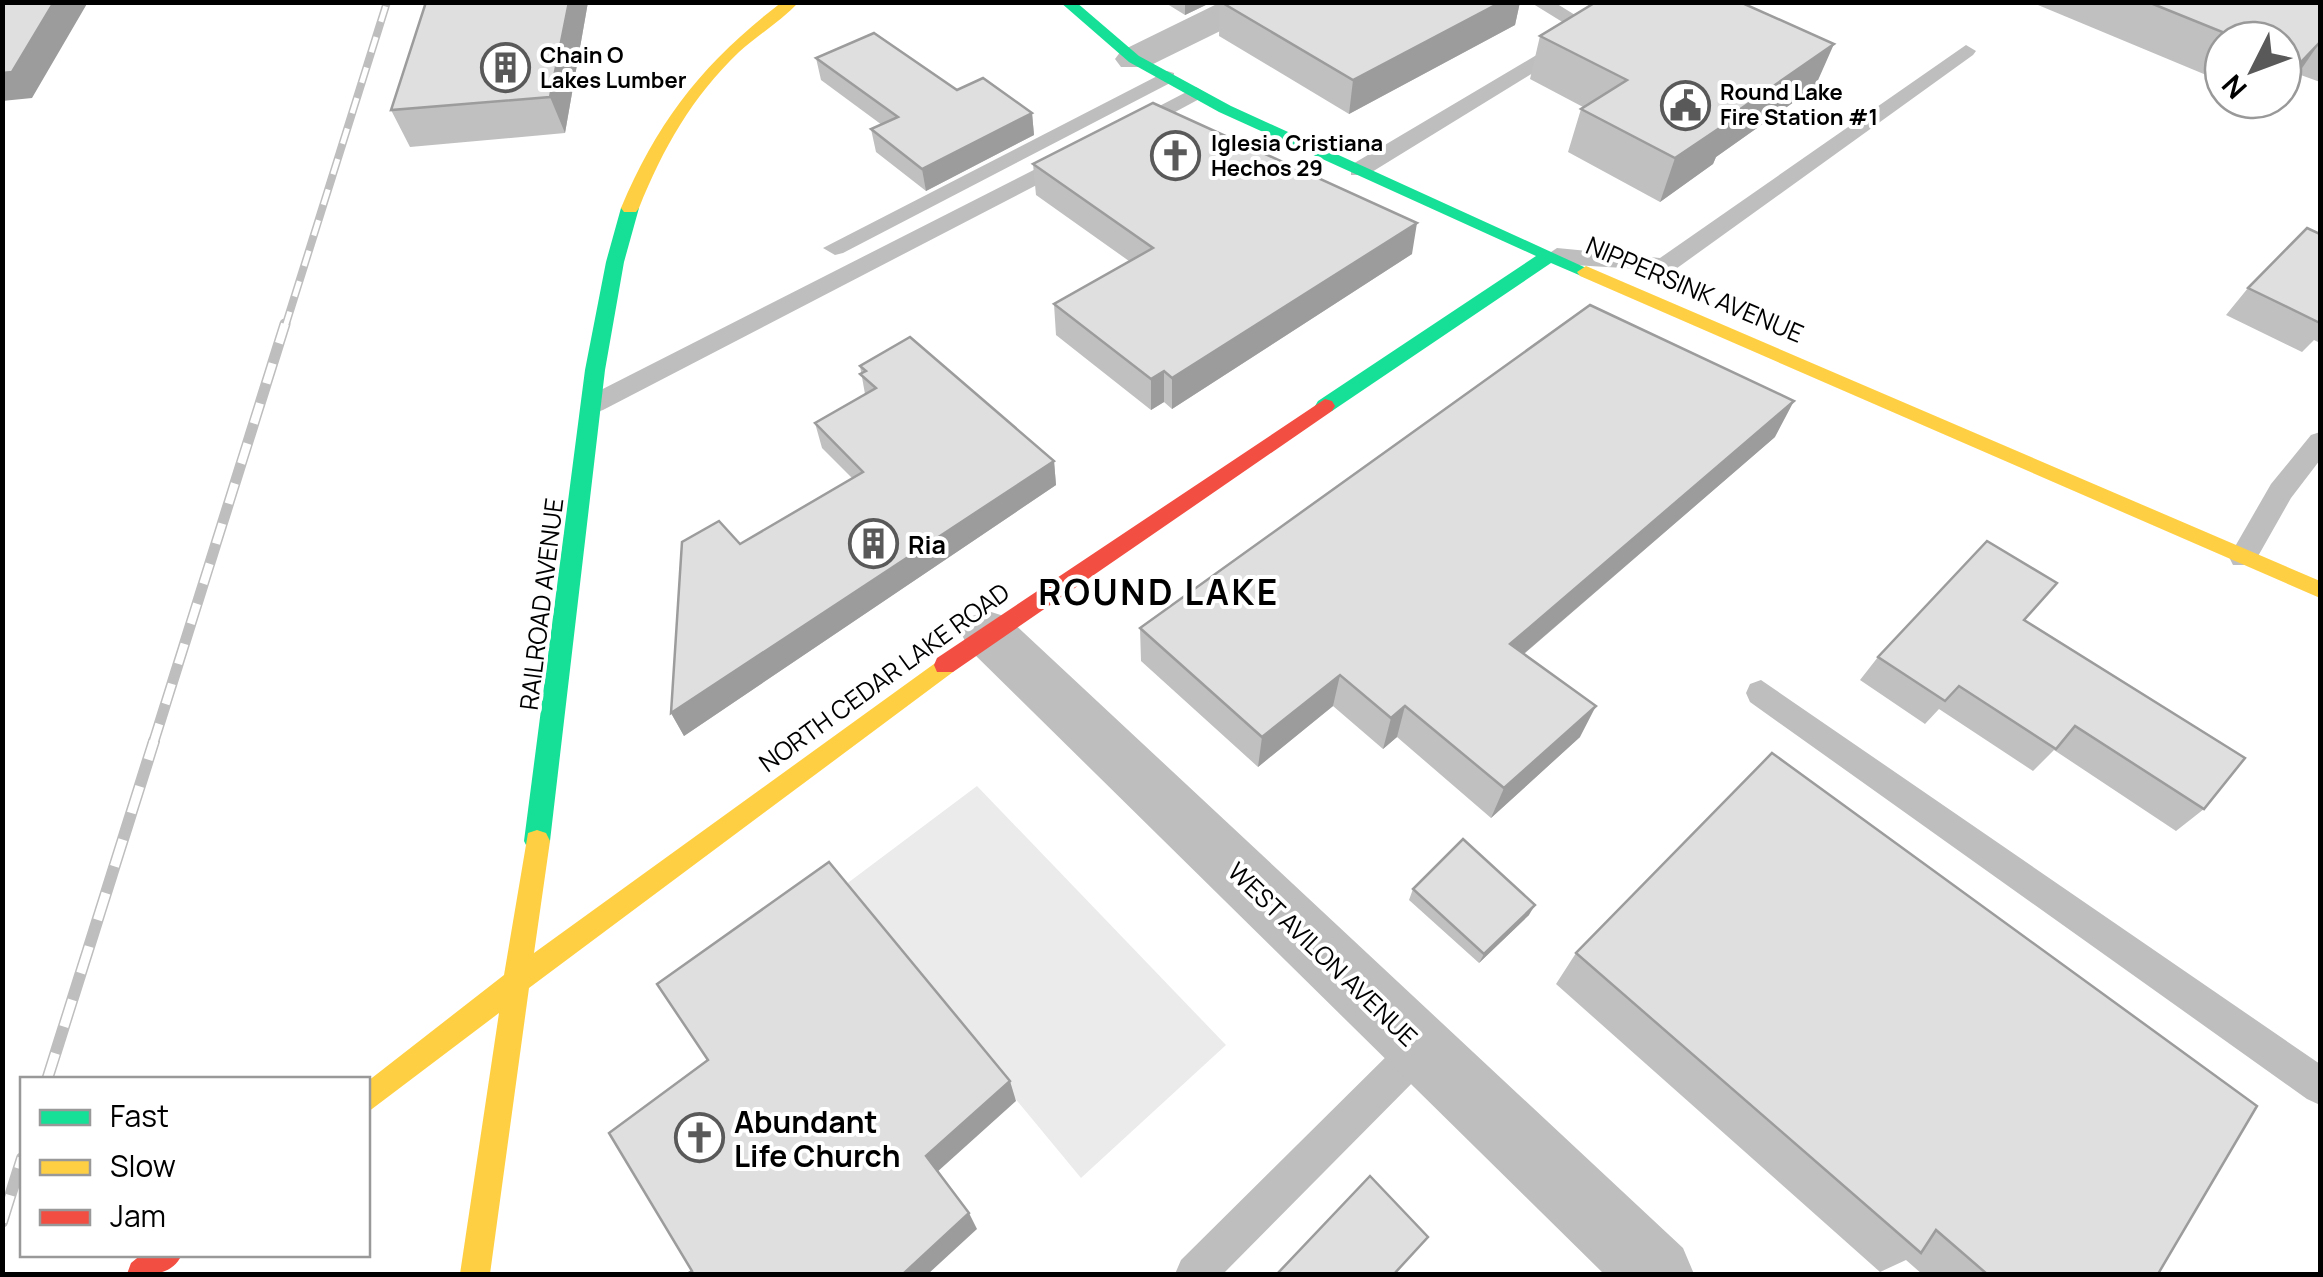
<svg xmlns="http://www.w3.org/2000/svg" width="2323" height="1277" font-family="Manrope,sans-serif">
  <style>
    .green { fill: #ebebeb }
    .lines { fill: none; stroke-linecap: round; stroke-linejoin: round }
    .lane { fill: #bebebe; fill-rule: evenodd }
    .street { fill: #bebebe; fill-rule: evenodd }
    .fast { fill: #16e098; fill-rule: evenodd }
    .slow { fill: #ffcf43; fill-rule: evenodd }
    .jam { fill: #f24e42; fill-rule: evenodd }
    .rail-far2-casing { stroke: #bebebe; stroke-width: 8 }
    .rail-far1-casing { stroke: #bebebe; stroke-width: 11 }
    .rail-casing { stroke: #bebebe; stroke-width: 12 }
    .rail-far2 { stroke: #fff; stroke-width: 5; stroke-dasharray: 16; stroke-linecap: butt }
    .rail-far1 { stroke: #fff; stroke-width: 8; stroke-dasharray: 21; stroke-linecap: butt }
    .rail { stroke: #fff; stroke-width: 9; stroke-dasharray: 28; stroke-linecap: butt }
    .wall { fill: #c0c0c0 }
    .shaded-wall { fill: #9c9c9c }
    .building { fill: #dfdfdf; stroke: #9c9c9c; stroke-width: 2.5 }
    .labels { text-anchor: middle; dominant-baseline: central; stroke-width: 8; stroke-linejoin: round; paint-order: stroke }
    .far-poi-label { font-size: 22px; font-weight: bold; fill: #000; stroke: #fff; text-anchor: start }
    .street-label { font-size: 25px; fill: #000; stroke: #fff }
    .poi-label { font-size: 25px; font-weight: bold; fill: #000; stroke: #fff; text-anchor: start }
    .near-poi-label { font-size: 30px; font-weight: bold; fill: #000; stroke: #fff; text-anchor: start }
    .district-label { font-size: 35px; font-weight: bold; letter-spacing: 2.5px; fill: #000; stroke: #fff }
  </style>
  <rect width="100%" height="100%" fill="#fff"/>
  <path class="green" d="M977,786L1226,1045L1081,1178L841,888Z"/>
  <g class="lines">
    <path class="lane" d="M1530,2H1554L1601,31L1367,175H1351V165L1577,31Z
      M1966,45L1976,51L1973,55L1673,271L1557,264L1545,256L1557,248L1660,258Z
      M1167,71L1174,73V81L843,253L835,255L823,248Z
      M1196,87L1206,93L1203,97L1138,132H1122L1119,127Z
      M1071,151L1079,153V163L603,410L594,413L581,404L585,398Z
      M2320,432V460L2291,498L2253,565H2233L2229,557L2271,484L2311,435Z
      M1761,680L2320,1064V1105L2307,1099L1750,702L1746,693L1750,684Z
      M1421,1030L1434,1035L1439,1048L1434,1061L1223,1274H1175L1181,1260L1408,1035Z"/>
    <path class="street" d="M1221,2H1267L1263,10L1147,67H1121L1115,59L1121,51Z
      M988,611L1007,617L1683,1248L1694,1274H1604L969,649L961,633L969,617Z"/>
    <path class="fast" d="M1060,2H1076L1139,56L1231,106L1595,272L1586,278L1551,263L1332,411H1318L1315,406L1318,401L1536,256L1219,112L1129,62Z
      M630,203L639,208L624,262L605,370L550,841L546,849L537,852L528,849L524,841L585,370L606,262L621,208Z"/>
    <path class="slow" d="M782,2H799C781,21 758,35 739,52C692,97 663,148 639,208L636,212H624L621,208C659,118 705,61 782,2Z
      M1586,266L2320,581V598L1580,276L1577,272Z
      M945,656L953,658L956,665L953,672L529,988L490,1274H460L499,1013L368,1112V1081L504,975L528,833L537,830L546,833L550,841L534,953Z"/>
    <path class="jam" d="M1325,399L1332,401L1335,406L1332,411L953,672H937L934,665L937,658Z
      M142,1254H182C172,1277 150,1274 127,1274L131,1263Z"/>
    <defs>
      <path id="rail-far2" d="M285,327L387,2"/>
      <path id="rail-far1" d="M153,744L285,324"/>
      <path id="rail" d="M47,1080L154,741
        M2,1222L22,1158"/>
    </defs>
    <use href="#rail-far2" class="rail-far2-casing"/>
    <use href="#rail-far1" class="rail-far1-casing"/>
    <use href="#rail" class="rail-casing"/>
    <use href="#rail-far2" class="rail-far2"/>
    <use href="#rail-far1" class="rail-far1"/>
    <use href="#rail" class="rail"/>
  </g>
  <path class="wall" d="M588,2L565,133L410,147L391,110Z
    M1164,2H1212L1185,15Z
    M1220,2H1520L1515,25L1349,114L1219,36Z
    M2031,2H2320V82L2298,74L2283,89V40H2223V82Z
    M1540,36L1815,87L1716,157L1713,164L1660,202L1568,152L1581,109L1583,107L1530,79Z
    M816,58L957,90L1032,113L1034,135L926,191L876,152L871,129L882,125L821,80Z
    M1033,164L1412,254L1172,409L1164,402L1151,410L1056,335L1054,304L1129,261L1036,195Z
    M2320,234V343L2314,340L2302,352L2226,315L2248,288Z
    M860,366L1054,461L1056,485L684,736L671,713L740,544L852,478L822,448L815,423L865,394Z
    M1775,437L1524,654L1580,737L1491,818L1397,737L1383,749L1333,706L1258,767L1141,661L1140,628Z
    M2024,620L2204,809L2176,831L2054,750L2033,771L1939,709L1925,724L1860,680L1878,657Z
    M1413,889L1529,915L1479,963L1409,900Z
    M1576,953L2158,1274H1922L1906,1260L1880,1272L1556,984Z"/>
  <path class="shaded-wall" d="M54,2H88L32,98L2,101V73Z
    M569,2H588L565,133L550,97Z
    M1185,2H1212L1185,15Z
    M1501,2H1520L1515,25L1349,114L1353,80Z
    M2320,42L2298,74L2283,89V86L2300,63Z
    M1834,44L1815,87L1716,157L1713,164L1660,202L1675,158L1726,119Z
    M1032,113L1034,135L926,191L922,169Z
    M1417,223L1412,254L1172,409V378Z
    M1164,371V402L1151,410V379Z
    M1794,401L1775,437L1498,676L1510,644Z
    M1054,461L1056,485L684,736L671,713Z
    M1340,675L1333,706L1258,767L1262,737Z
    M1405,706L1397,737L1383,749L1391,718Z
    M1596,706L1580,737L1491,818L1504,788Z
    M1535,905L1529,915L1479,963L1484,954Z
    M1010,1081L1016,1101L936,1173L926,1156Z
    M969,1213L977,1229L928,1274H903Z"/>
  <path class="building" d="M2,2H54L12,72L2,73Z
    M426,2H569L550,97L391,110Z
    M1221,2H1501L1353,80Z
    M1596,2H1740L1834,44L1726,119L1730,121L1675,158L1581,109L1627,80L1540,36Z
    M2148,2H2320V42L2300,63L2283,56V40H2242Z
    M874,33L957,90L983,78L1032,113L922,169L871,129L898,117L816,58Z
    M1153,103L1417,223L1172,378L1164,371L1151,379L1054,304L1153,248L1033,164Z
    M2307,228L2320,234V323L2248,288Z
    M1590,305L1794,401L1510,644L1596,706L1504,788L1405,706L1391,718L1340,675L1262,737L1140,628Z
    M910,337L1054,461L671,713L682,542L719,521L740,544L863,472L815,423L876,388L860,374L866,371L860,366Z
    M1987,541L2057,583L2024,620L2245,758L2204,809L2075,726L2056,749L1959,686L1945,701L1878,657Z
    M1772,753L2257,1106L2158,1274H1987L1936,1230L1921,1253L1576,953Z
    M1463,839L1535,905L1484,954L1413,889Z
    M829,862L1010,1081L926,1156L969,1213L903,1274H687L692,1271L609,1133L708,1060L657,984Z
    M1370,1176L1428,1237L1394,1274H1277Z"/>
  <defs>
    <symbol id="building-ring" viewBox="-11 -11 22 22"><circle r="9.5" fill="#fff" stroke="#595959" stroke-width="1.5"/><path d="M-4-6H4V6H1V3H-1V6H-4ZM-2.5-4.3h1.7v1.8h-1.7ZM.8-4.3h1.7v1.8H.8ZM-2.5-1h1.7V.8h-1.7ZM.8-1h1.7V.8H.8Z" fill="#595959"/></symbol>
    <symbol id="civic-ring" viewBox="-11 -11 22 22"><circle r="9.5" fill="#fff" stroke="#595959" stroke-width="1.5"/><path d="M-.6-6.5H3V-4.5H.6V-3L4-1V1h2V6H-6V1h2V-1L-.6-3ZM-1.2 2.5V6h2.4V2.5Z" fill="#595959"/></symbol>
    <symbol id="church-ring" viewBox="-11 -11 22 22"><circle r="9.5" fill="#fff" stroke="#595959" stroke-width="1.5"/><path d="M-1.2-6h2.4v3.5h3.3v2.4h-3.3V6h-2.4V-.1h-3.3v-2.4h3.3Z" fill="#595959"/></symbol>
  </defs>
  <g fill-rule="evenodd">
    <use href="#building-ring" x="478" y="40" width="55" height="55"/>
    <use href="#civic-ring" x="1658" y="78" width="55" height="55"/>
    <use href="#church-ring" x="1148" y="128" width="55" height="55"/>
    <use href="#building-ring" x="846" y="516" width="55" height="55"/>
    <use href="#church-ring" x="672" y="1110" width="55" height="55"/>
  </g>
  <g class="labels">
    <g class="far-poi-label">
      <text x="540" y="55">Chain O<tspan x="540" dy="25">Lakes Lumber</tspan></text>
      <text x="1720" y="92">Round Lake<tspan x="1720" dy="25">Fire Station #1</tspan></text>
      <text x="1211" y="143">Iglesia Cristiana<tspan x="1211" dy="25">Hechos 29</tspan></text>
    </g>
    <g class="street-label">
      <text transform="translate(1695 289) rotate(23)">NIPPERSINK AVENUE</text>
      <text transform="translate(541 604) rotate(-83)">RAILROAD AVENUE</text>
      <text transform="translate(884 677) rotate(-36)">NORTH CEDAR LAKE ROAD</text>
      <text transform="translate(1323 954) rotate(44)">WEST AVILON AVENUE</text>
    </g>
    <g class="poi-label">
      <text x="908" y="544">Ria</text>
    </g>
    <g class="near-poi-label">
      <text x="734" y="1121">Abundant<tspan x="734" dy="34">Life Church</tspan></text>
    </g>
    <g class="district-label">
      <text x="1159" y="592">ROUND LAKE</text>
    </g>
  </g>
  <rect width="2323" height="1277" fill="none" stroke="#000000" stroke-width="10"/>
  <rect x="20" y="1077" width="350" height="180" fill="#ffffff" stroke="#999999" stroke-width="2.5"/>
  <rect x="40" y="1110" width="50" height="15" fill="#16e098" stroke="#999999" stroke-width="2.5"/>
  <text x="110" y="1127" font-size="30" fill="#000000">Fast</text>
  <rect x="40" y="1160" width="50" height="15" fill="#ffcf43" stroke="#999999" stroke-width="2.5"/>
  <text x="110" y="1177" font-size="30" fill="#000000">Slow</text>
  <rect x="40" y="1210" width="50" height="15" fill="#f24e42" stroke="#999999" stroke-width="2.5"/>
  <text x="110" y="1227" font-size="30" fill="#000000">Jam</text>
  <g transform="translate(2253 70) rotate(228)"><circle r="48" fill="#ffffff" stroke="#999999" stroke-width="2.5"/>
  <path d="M0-8L18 38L0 25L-18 38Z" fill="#595959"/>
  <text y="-15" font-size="28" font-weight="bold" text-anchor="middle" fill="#000000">N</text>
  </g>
</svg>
